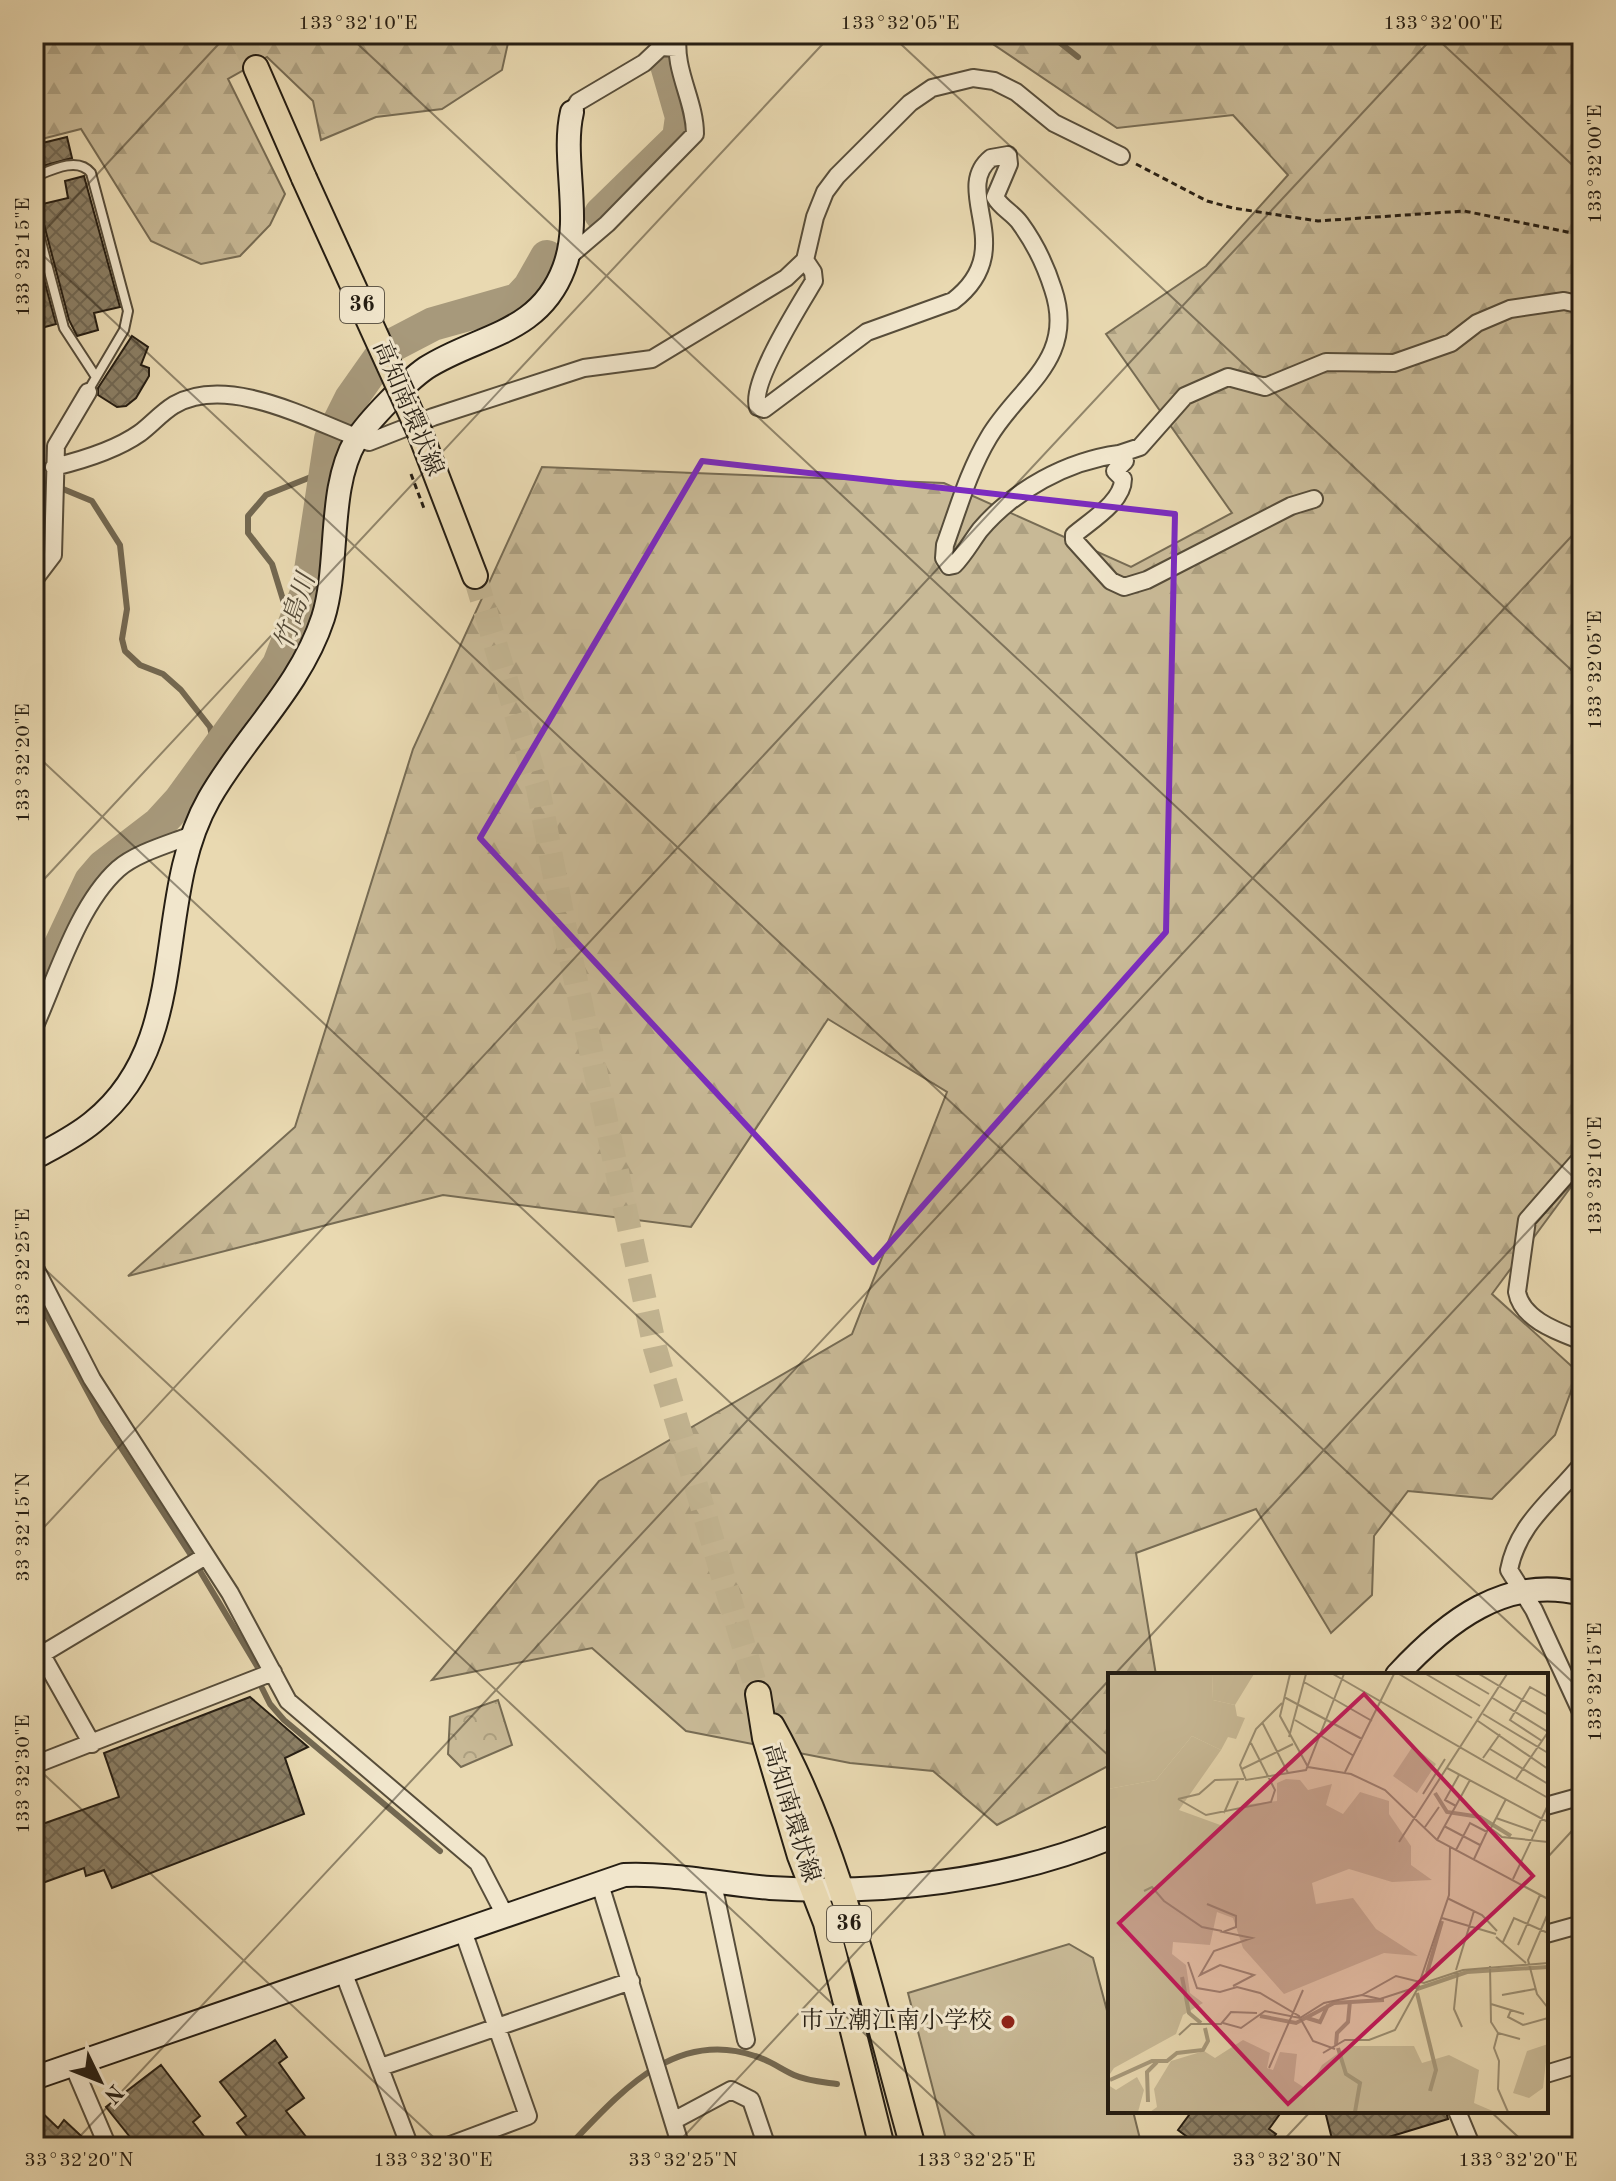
<svg xmlns="http://www.w3.org/2000/svg" width="1616" height="2181" font-family="'Old Standard TT','Noto Serif JP',serif">
  <style>
    .green { fill: #c8b996; stroke: #776c54; stroke-width: 2 }
    .forest { fill: url(#forest-firs); stroke: #776c54; stroke-width: 2 }
    .park { fill: url(#park-crowns); stroke: #776c54; stroke-width: 2 }
    .lines { fill: none; stroke-linecap: round; stroke-linejoin: round }
    .stream { stroke: #736851; stroke-width: 6 }
    .river { stroke: #a7997b; stroke-width: 34 }
    .building { fill: url(#building-cross-hatch); stroke: #261e13; stroke-width: 2 }
    .primary-tunnel { stroke: #c2b491; stroke-width: 24; stroke-dasharray: 24 12; stroke-linecap: butt }
    .lane-casing { stroke: #574d3a; stroke-width: 12 }
    .street-casing { stroke: #574d3a; stroke-width: 20 }
    .secondary-casing { stroke: #261e13; stroke-width: 26 }
    .primary-casing { stroke: #261e13; stroke-width: 28 }
    .path { stroke: #261e13; stroke-width: 3; stroke-dasharray: 6 4; stroke-linecap: butt }
    .lane { stroke: #f1e6cc; stroke-width: 8 }
    .street { stroke: #f1e6cc; stroke-width: 16 }
    .secondary { stroke: #f1e6cc; stroke-width: 22 }
    .primary { stroke: #e9d9b1; stroke-width: 24 }
    .primary-bridge-casing { stroke: #261e13; stroke-width: 28; stroke-linecap: butt }
    .primary-bridge { stroke: #e9d9b1; stroke-width: 24 }
    .marked { fill: none; stroke: #7b2cbf; stroke-width: 6; stroke-linejoin: round }
    .ticks { fill: none; stroke: #261e13; stroke-width: 2; stroke-opacity: 0.45 }
    .poi-dot { fill: #8f2418; stroke: #f1e6cc; stroke-width: 3 }
    .labels { text-anchor: middle; dominant-baseline: central; stroke-width: 6; stroke-linejoin: round; paint-order: stroke }
    .shield { fill: #f1e6cc; stroke: #635a4a; stroke-width: 2 }
    .shield-label { font-size: 22px; font-weight: bold; fill: #261e13 }
    .street-label { font-size: 24px; fill: #261e13; stroke: #f1e6cc }
    .poi-label { font-size: 24px; fill: #261e13; stroke: #f1e6cc; text-anchor: end }
    .water-label { font-size: 26px; font-style: italic; fill: #534937; stroke: #f1e6cc }
    .inset-river { fill: none; stroke: #a7997b; stroke-width: 4 }
    .inset-road { fill: none; stroke: #9b8e72; stroke-width: 2 }
    .view { fill: #c2185b; fill-opacity: 0.15; stroke: #c2185b; stroke-width: 4 }
    .inset-edge { fill: none; stroke: #261e13; stroke-width: 4 }
    .neatline { fill: none; stroke: #261e13; stroke-width: 3 }
    .ticks-label { font-size: 20px; text-anchor: middle; fill: #261e13 }
  </style>
  <defs>
    <pattern id="forest-firs" width="22" height="20" patternUnits="userSpaceOnUse" patternTransform="scale(2)"><rect width="22" height="20" fill="#c8b996"/><path d="M5 1l3.5 6h-7zM16 11l3.5 6h-7z" fill="#ac9f80"/></pattern>
    <pattern id="park-crowns" width="20" height="18" patternUnits="userSpaceOnUse" patternTransform="scale(2)"><rect width="20" height="18" fill="#c8b996"/><path d="M2 6a3 3 0 1 1 6 0M12 15a3 3 0 1 1 6 0" fill="none" stroke="#ac9f80"/></pattern>
    <pattern id="building-cross-hatch" width="8" height="8" patternUnits="userSpaceOnUse" patternTransform="scale(2)"><rect width="8" height="8" fill="#8b7f65"/><path d="M0 0l8 8M0 8l8-8" fill="none" stroke="#716752"/></pattern>
  </defs>
  <rect width="100%" height="100%" fill="#e9d9b1"/>
  <filter id="stains"><feTurbulence type="fractalNoise" baseFrequency=".0025" numOctaves="4"/><feColorMatrix values="0 0 0 0 .2 0 0 0 0 .09 0 0 0 0 .02 0 0 0 .5 -.17"/></filter>
  <radialGradient id="worn" r=".72"><stop offset=".6" stop-color="#630" stop-opacity="0"/><stop offset="1" stop-color="#630" stop-opacity=".3"/></radialGradient>
  <path class="green" d="M1069,1944L1093,1958L1110,2022V2111H1133L1142,2147H948L908,1993Z"/>
  <path class="forest" d="M34,34H510L502,70L442,109L376,117L321,140L313,101L267,57L228,79L285,194L270,225L240,256L201,264L151,241L81,129L34,141Z
    M978,34H1582V1172L1492,1294L1578,1372L1555,1435L1492,1499L1408,1491L1374,1536L1372,1595L1331,1633L1256,1509L1136,1553L1156,1675H1110V1765L997,1825L933,1771L850,1763L686,1731L592,1648L432,1680L599,1481L852,1334L947,1092L828,1019L691,1227L443,1195L128,1276L295,1127L413,749L542,467L944,483L1131,567L1232,513L1106,334L1206,266L1288,175L1233,115L1117,128Z"/>
  <path class="park" d="M498,1700L512,1745L461,1767L448,1754L450,1717Z"/>
  <g class="lines">
    <path class="stream" d="M1049,34L1078,57
      M34,486L46,489
      M63,489L92,501L120,545L127,609L122,639L125,651L140,665L163,674L181,690L210,727L216,753
      M292,629L272,564L248,533V516L266,495L326,471
      M34,1292L103,1420L191,1555
      M200,1571L257,1666
      M262,1688L270,1704L284,1720L440,1851
      M568,2147C619,2094 674,2028 755,2056C769,2060 781,2069 794,2075C807,2081 823,2082 837,2084"/>
    <path class="river" d="M601,214L679,138L682,117L667,65
      M34,1002L91,881L103,867L159,824L180,801L279,665L308,590L331,439L351,399L370,372L387,348L433,324L518,300L530,287L547,257"/>
  </g>
  <path class="building" d="M67,137L72,158L39,167L34,145Z
    M84,176L120,307L94,313L98,330L77,336L69,320L41,213L34,206L68,198L65,181Z
    M34,242L56,324L34,330Z
    M132,336L148,347L141,365L149,368V376L136,398L126,406L117,407L98,395V388Z
    M250,1697L308,1747L285,1758L304,1814L112,1888L104,1870L86,1876L84,1868L34,1886V1827L119,1797L104,1753Z
    M275,2040L287,2057L279,2063L304,2098L286,2111L314,2147H255L237,2123L246,2116L220,2082Z
    M161,2065L200,2116L193,2122L212,2147H138L106,2107Z
    M34,2105L58,2128L64,2120L93,2147H34Z
    M1192,2111H1282L1269,2129L1276,2134L1267,2147H1201L1178,2130Z
    M1325,2111H1446L1448,2119L1356,2147H1334Z"/>
  <g class="lines">
    <path class="primary-tunnel" d="M240,34L256,68
      M475,576L538,788L566,935L655,1348L758,1694"/>
    <defs>
      <path id="lane" d="M34,177C51,170 78,156 91,173L128,311L124,330L88,391
        M34,215L64,328L96,377"/>
      <path id="street" d="M572,112L578,102L644,63L661,47L677,48
        M567,258L607,224L695,134C695,100 673,70 678,34
        M805,260L813,272L814,281C801,303 749,384 758,407L764,409L867,332L953,301C1021,249 950,191 991,158L1008,155L1009,164L995,197C1001,208 1013,213 1020,223C1034,242 1046,267 1053,289C1077,360 1019,386 989,437C969,470 958,509 945,545L944,558L949,566L954,565C964,555 971,542 980,530C1014,490 1067,461 1119,454L1125,461L1115,471L1123,479C1123,502 1090,521 1074,535V540L1111,581L1124,587L1147,580L1291,506L1314,499
        M1119,454L1140,447L1185,396L1228,377L1265,387L1326,362L1394,363L1451,343L1477,323L1510,309L1564,301L1582,305
        M54,467C83,460 116,450 140,433C152,424 161,413 174,405C230,373 315,423 369,442L433,417L584,368L652,359L786,278L805,260L815,217L825,192L837,176L910,103L932,88L973,78L994,81L1016,92L1054,123L1121,156
        M34,580L53,555L56,446L88,392
        M34,1028C56,979 78,905 118,869C136,853 169,844 192,835
        M1582,1157L1527,1220L1517,1292C1522,1320 1559,1332 1582,1341
        M34,1266L92,1379L230,1593L288,1701L478,1863L505,1915
        M1582,1464C1553,1500 1518,1523 1509,1570L1534,1610L1582,1714
        M34,1641L92,1744
        M34,1659L204,1557
        M34,1765L273,1672
        M1546,1806L1582,1796
        M712,1879L746,2040
        M599,1881L681,2147
        M1546,1934L1582,1924
        M344,1974L410,2147
        M73,2065L108,2147
        M381,2067L631,1981
        M1546,2074L1582,2063
        M1457,2111L1472,2147
        M673,2121L731,2090L751,2100L767,2147
        M445,2147L528,2116L463,1931"/>
      <path id="secondary" d="M34,1158C54,1147 75,1137 93,1122C194,1041 151,901 209,799C244,737 300,688 323,618C340,564 327,489 356,440C369,420 406,382 426,368C477,335 539,335 564,268C583,218 561,159 572,112
        M1397,1675C1446,1622 1506,1574 1582,1594
        M34,2078L624,1875C674,1873 720,1884 770,1888C883,1895 1004,1881 1110,1838"/>
      <path id="primary" d="M256,68L304,178
        M420,433L475,576
        M758,1694L765,1738L800,1856L826,1923L882,2147
        M772,1726C842,1851 874,2009 913,2147"/>
    </defs>
    <use href="#lane" class="lane-casing"/>
    <use href="#street" class="street-casing"/>
    <use href="#secondary" class="secondary-casing"/>
    <use href="#primary" class="primary-casing"/>
    <path class="path" d="M1136,164L1207,201L1233,208L1318,221L1464,211L1582,235
      M411,474L425,511"/>
    <use href="#lane" class="lane"/>
    <use href="#street" class="street"/>
    <use href="#secondary" class="secondary"/>
    <use href="#primary" class="primary"/>
    <defs>
      <path id="primary-bridge" d="M304,178L420,433"/>
    </defs>
    <use href="#primary-bridge" class="primary-bridge-casing"/>
    <use href="#primary-bridge" class="primary-bridge"/>
  </g>
  <path class="marked" d="M702,461L1175,514L1166,932L873,1262L480,838Z"/>
  <path class="ticks" d="M347,34L1582,1185M890,34L1582,680M1432,34L1582,174M34,242L228,34M34,247L1582,1691M34,753L1110,1757M34,890L832,34M34,1259L986,2147M34,1538L1436,34M1114,1675L1582,1173M34,1765L444,2147M1546,1859L1582,1820M1490,2111L1529,2147M70,2147L1582,525M674,2147L1110,1679M1277,2147L1311,2111"/>
  <circle class="poi-dot" cx="1008" cy="2022" r="8"/>
  <g class="labels">
    <g class="shield">
      <rect x="340" y="287" width="44" height="36" rx="6"/>
      <rect x="827" y="1906" width="44" height="36" rx="6"/>
    </g>
    <g class="shield-label">
      <text x="362" y="305">36</text>
      <text x="849" y="1924">36</text>
    </g>
    <g class="street-label">
      <text transform="translate(407 409) rotate(67)">高知南環状線</text>
      <text transform="translate(790 1813) rotate(73)">高知南環状線</text>
    </g>
    <g class="poi-label">
      <text x="992" y="2022">市立潮江南小学校</text>
    </g>
    <g class="water-label">
      <text transform="translate(296 612) rotate(-72)">竹島川</text>
    </g>
  </g>
  <g transform="translate(1108 1673)">
    <rect width="440" height="440" fill="#e9d9b1"/>
    <path d="M0,1H104L105,27L127,32L129,43L137,45L128,66L120,64L113,77L84,63L48,107L0,116ZM305,73L328,91L309,120L285,103Z" fill="#c8b996"/>
    <path d="M104,1H146L127,32L105,27ZM84,63L113,77L71,137L115,153L135,132L169,128V110L178,106L192,107L200,117L224,111L218,132L235,141L252,119L281,128V141L303,173V192L324,207L284,209L241,196L204,210L208,231L245,225L268,256L310,283L276,280L176,321L135,275L125,245L109,239L102,272L65,269L64,281L78,292L82,320L95,330L75,342L68,361L6,395L0,404V116L48,107ZM135,367L162,380L159,395L165,397L172,379L189,381L186,408L200,417L214,392L240,373H306L314,390L341,382L371,397L366,430L387,439H42L49,434L46,416L63,388L96,378L107,385ZM440,371L435,415L421,425L405,420L419,378ZM29,404L36,417L30,439H0V412L8,417Z" fill="#c8b996"/>
    <path class="inset-river" d="M327,120L339,139L372,144L403,163M319,300L334,248M74,304L81,340L93,350M309,316L359,299L440,294M309,320L328,397L322,418M152,343L188,350L226,330L276,327M199,345L212,349L220,332M228,372L229,360L240,349L242,328M230,375L238,401L252,410L247,439M2,407L44,388H59L69,380L95,377L100,368L97,355M40,429L39,399L49,389"/>
    <path class="inset-road" d="M182,1L172,43L200,94L243,101L277,117L329,167L440,226M225,1L440,125M291,1L364,45M318,1L372,33M347,1L381,21M371,1L440,42M196,9L264,48M176,24L254,66M383,24L440,59L408,106M174,30L148,56L132,92L138,107L198,97L236,1M375,41L440,80M187,47L246,83M370,48L440,96M154,49L180,100M181,64L198,1M434,68L402,47L422,14L440,24M382,76L440,111M375,85L392,61M339,95L440,149M134,96L185,71M237,99L286,1M315,121L337,86M70,126L98,142L163,129L167,117L143,70M70,126L91,121L107,107L136,106M348,133L337,127L351,102M116,140L130,108M388,145L425,158M336,153L372,172M317,154L331,134M383,155L398,126M329,167L362,107M291,169L399,1M348,177L362,150L379,159M366,186L381,154L394,164L440,169M405,206L440,132M36,218L44,214L56,228L94,254L114,258M339,225L374,242L389,258M99,231L128,243V254L115,259L144,265L106,278L92,302L112,292L146,302L125,313M440,240L420,287L429,321L440,335M334,245L388,261M388,264L418,290M395,269L406,245L440,260M410,272L432,222M80,289L89,315L112,319L129,314L152,320L191,343L205,368L227,376M382,293L383,349L390,360L412,366M348,297L366,238M350,298L346,336L354,354M312,308L341,222L342,174M254,322L272,326L312,313M394,322L427,316M383,331L416,341M403,337L400,344L415,352L440,345M115,350L133,355L157,338L192,345L216,330L254,322L288,303L316,310L355,297L440,290M390,360L386,375L391,388L390,416L400,439M71,362L83,351H113L123,339L149,340M215,380L237,367H261L287,357L311,313M161,395L195,317"/>
    <path class="view" d="M256,21L425,203L180,431L11,250Z"/>
    <rect width="440" height="440" class="inset-edge"/>
  </g>
  <rect width="1616" height="2181" fill="none" stroke="#e9d9b1" stroke-width="88"/>
  <g transform="translate(100 2081) rotate(133)" stroke="#f1e6cc" stroke-width="6" paint-order="stroke">
  <path d="M0-6L14 30L0 20L-14 30Z" fill="#261e13"/>
  <text y="-12" font-size="22" font-weight="bold" text-anchor="middle" fill="#261e13">N</text>
  </g>
  <rect x="44" y="44" width="1528" height="2093" class="neatline"/>
  <g class="ticks-label">
    <text x="358" y="29">133°32'10"E</text>
    <text x="900" y="29">133°32'05"E</text>
    <text x="1443" y="29">133°32'00"E</text>
    <text transform="translate(1594 164) rotate(-90)" y="7">133°32'00"E</text>
    <text transform="translate(22 257) rotate(-90)" y="7">133°32'15"E</text>
    <text transform="translate(1594 670) rotate(-90)" y="7">133°32'05"E</text>
    <text transform="translate(22 763) rotate(-90)" y="7">133°32'20"E</text>
    <text transform="translate(1594 1176) rotate(-90)" y="7">133°32'10"E</text>
    <text transform="translate(22 1268) rotate(-90)" y="7">133°32'25"E</text>
    <text transform="translate(22 1527) rotate(-90)" y="7">33°32'15"N</text>
    <text transform="translate(1594 1682) rotate(-90)" y="7">133°32'15"E</text>
    <text transform="translate(22 1774) rotate(-90)" y="7">133°32'30"E</text>
    <text x="79" y="2166">33°32'20"N</text>
    <text x="433" y="2166">133°32'30"E</text>
    <text x="683" y="2166">33°32'25"N</text>
    <text x="976" y="2166">133°32'25"E</text>
    <text x="1287" y="2166">33°32'30"N</text>
    <text x="1518" y="2166">133°32'20"E</text>
  </g>
  <rect width="100%" height="100%" filter="url(#stains)"/>
  <rect width="100%" height="100%" fill="url(#worn)"/>
</svg>
